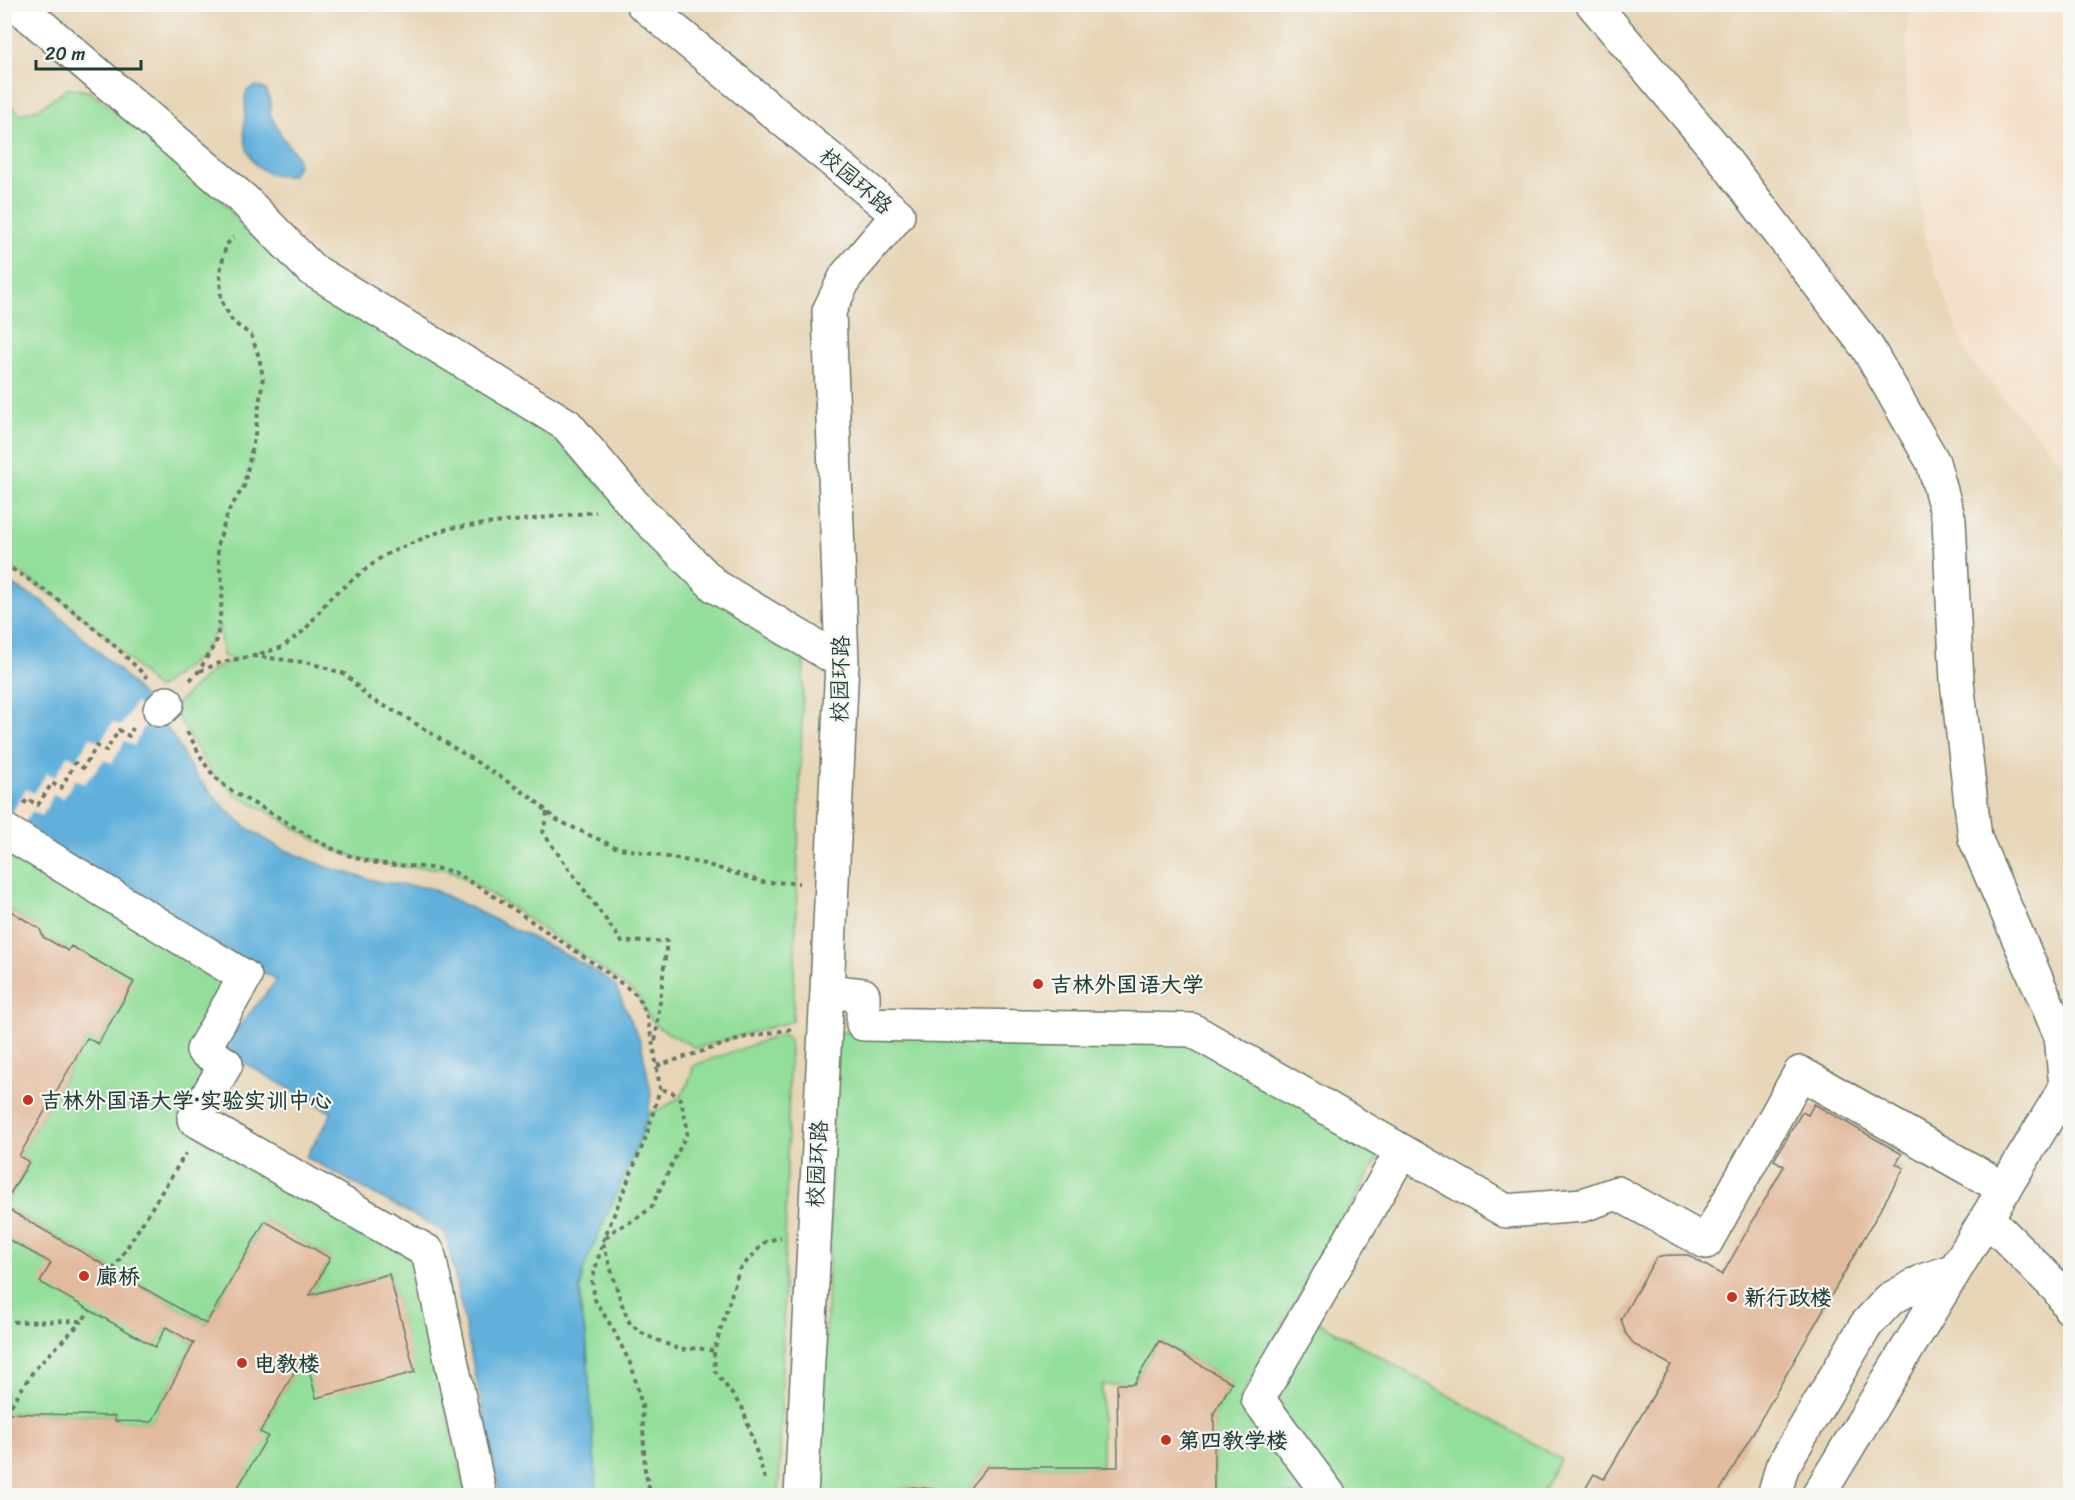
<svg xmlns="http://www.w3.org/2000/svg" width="2075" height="1500" font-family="Sriracha,'LXGW WenKai TC',sans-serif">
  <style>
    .built { fill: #e7d5b7 }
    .green { fill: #93de9a; stroke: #598e67; stroke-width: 1.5 }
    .water { fill: #61b0db; stroke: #407688; stroke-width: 1.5 }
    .pier { fill: #f4e0c9 }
    .building { fill: #e2ba9d }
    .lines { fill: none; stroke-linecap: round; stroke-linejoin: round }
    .minor-casing { stroke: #6a7668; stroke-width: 36 }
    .path { stroke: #6a7668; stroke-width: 4; stroke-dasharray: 4.5 4.5; stroke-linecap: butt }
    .minor { stroke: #fff; stroke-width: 33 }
    .poi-dot { fill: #c8321e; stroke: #f6f6f2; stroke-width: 2 }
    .labels { text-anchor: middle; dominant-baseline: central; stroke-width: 4.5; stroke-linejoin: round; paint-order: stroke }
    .street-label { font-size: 22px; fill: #1f3d34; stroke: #f6f6f2 }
    .poi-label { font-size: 22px; font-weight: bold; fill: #1f3d34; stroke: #f6f6f2; text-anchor: start }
  </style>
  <rect width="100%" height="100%" fill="#f6f6f2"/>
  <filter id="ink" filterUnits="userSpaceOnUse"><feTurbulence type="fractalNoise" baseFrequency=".0167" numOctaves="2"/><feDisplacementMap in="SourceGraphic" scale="12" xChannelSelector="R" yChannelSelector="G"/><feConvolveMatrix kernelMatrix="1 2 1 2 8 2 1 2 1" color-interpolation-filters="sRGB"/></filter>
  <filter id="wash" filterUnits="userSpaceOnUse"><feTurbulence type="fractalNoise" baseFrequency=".008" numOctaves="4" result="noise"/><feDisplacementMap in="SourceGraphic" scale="24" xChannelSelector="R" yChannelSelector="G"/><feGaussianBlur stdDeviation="1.35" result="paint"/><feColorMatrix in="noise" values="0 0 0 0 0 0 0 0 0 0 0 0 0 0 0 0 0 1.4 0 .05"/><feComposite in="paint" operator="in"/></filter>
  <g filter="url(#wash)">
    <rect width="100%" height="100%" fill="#f4e0c9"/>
    <path class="built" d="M5,5H1908L1906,89L1925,243L1969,360L2070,472V1495L5,1496Z"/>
    <path class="green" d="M69,88L88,91L202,174L233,214L552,435L612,497L804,653L793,1021L696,1048L657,1027L646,1013L638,996L605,971L500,900L454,872L439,868L406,867L371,862L331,849L265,810L237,796L211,772L172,708L214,669L235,659L223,656L219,626L202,655L157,689C135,666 114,642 90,623C63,601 34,583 5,564L4,107L11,106L21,114L38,109Z
      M5,853L233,983L209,1069L181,1120L410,1250L466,1495H233L267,1436L260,1432L305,1353L414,1372L389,1274L310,1295L330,1258L265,1221L206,1324L5,1207L29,1162L19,1156L87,1038L98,1044L133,982L43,937L39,929L5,907Z
      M836,1032L1193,1041L1383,1149L1241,1398L1315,1495H1214V1413L1232,1383L1159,1341L1134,1384L1102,1385V1467H987L963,1495C933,1495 916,1478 885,1495L821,1496Z
      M783,1034L790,1040L779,1495L597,1496L586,1336C580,1311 579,1292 584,1267L640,1137L648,1114C678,1101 685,1099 694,1065Z
      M5,1237L51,1263L155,1346L166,1327L194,1343L152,1422L115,1421V1416L5,1413Z
      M1311,1318L1561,1459L1540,1495H1332L1265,1399Z"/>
    <path class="water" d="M256,86L266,90L271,104L270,114L283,138L297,156L298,166L291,176C266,178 249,166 245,140C242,126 247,112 245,97L247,91Z
      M5,581L42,601L117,668L149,703L175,740L195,775L226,809L247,828L278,847L329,868L380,882L430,888L555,949L592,969L615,985L641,1043L651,1093L648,1114L641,1137L584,1267L580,1289V1312L586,1336L597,1495H500L446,1233L306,1157L332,1113L220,1049L277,980L5,821Z"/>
    <path class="pier" d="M148,698L162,717L155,730L145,725L134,746L125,741L112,763L104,760L84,784L75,779L63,799L54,794L42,816L32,811L22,827L8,819L26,789L34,793L47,773L55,777L68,755L77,760L90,737L100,742L113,722L121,726L135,703L144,708Z"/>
    <g id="blocks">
      <path class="building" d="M4,907L40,929L43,937L68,951L71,946L134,982L98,1044L87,1038L19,1156L29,1162L4,1204Z
        M1814,1104L1902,1154L1896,1164L1904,1168L1717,1496H1581L1594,1474L1604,1479L1671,1365L1635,1345L1626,1334L1621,1319L1656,1258L1670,1255H1688L1722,1275L1784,1166L1774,1160L1802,1112L1808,1115Z
        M4,1207L206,1324L265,1221L330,1258L310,1295L389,1274L415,1372L316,1398L305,1353L260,1432L268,1436L233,1496H4V1413L115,1416V1421L152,1422L194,1343L166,1327L155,1347L40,1282L51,1263L4,1237Z
        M1159,1341L1232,1383L1214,1413V1496H963L987,1467H1118L1117,1384H1134Z
        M913,1487L934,1489L947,1496H885L893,1491Z"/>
    </g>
  </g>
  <g filter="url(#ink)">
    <use href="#blocks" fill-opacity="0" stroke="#6a7668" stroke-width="1.5"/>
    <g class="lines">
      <defs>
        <path id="minor" d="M16,4L245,201L311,269L567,425L635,506L715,586L842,662
          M643,4L898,215L846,276L829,311L842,662L827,991L801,1496
          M1593,4L1715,148L1867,347L1933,462L1949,520L1957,681L1975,838L2061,1036L2066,1087L1818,1496
          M160,710L167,703
          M4,830L245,977L203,1050L226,1064L194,1119L428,1252L480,1496
          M827,991L863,995V1024L1192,1030L1506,1211L1583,1205L1617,1193L1706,1242L1800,1073L2005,1189
          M1987,1218L2059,1290L2070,1308
          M1330,1496L1258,1399L1402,1151
          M1774,1496L1782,1467L1866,1325L1890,1299L1925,1280L1955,1270"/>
      </defs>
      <use href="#minor" class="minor-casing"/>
      <path class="path" d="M4,564C57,596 105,633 147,678
        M253,656L310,663L345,674L369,698L402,715L502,778L533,799L557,820L615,847L705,864L763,882L799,883
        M200,671L222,662L253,656L282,647L305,630L330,598L357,576L383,556L419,540L449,528L596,512
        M190,680L199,671L217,640L223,591L217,547L228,512L244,486L255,434L263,377L259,357L251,335L233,322L221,300L220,272L226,245L234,237
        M187,732C195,744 201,759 210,771C225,790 246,799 266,810C301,830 332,854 372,862C399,867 427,865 454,872L500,900L605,971L638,996L646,1013L654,1049L660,1089L646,1137L603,1241L592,1281L595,1300L613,1329L632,1367L642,1406L645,1470L651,1496
        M24,804L27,799L38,805L52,783L61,788L75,763L83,768L97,746L106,751L119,730L129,736L133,728
        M547,812L543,833L622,942L667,941L655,1044
        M657,1066L746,1037L792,1029
        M606,1238L616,1229L634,1220L651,1208L688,1131L681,1100L672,1092L660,1089
        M603,1243L621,1302L630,1324L645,1335L681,1350L698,1348L714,1351
        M113,1270L186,1153
        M4,1322L82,1321L90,1310
        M6,1413L34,1370L82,1321
        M765,1479L743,1409L715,1371L714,1351L739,1270L765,1242L781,1237"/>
      <use href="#minor" class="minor"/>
    </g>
  </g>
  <g class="poi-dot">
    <circle cx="1038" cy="984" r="6"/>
    <circle cx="28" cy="1100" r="6"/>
    <circle cx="84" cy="1276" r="6"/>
    <circle cx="1732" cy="1297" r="6"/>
    <circle cx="242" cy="1363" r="6"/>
    <circle cx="1166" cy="1440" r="6"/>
  </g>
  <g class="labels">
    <g class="street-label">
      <text transform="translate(856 181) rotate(41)">校园环路</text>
      <text transform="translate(840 679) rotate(-89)">校园环路</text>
      <text transform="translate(817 1164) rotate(-87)">校园环路</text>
    </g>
    <g class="poi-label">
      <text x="1050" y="984">吉林外国语大学</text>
      <text x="40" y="1100">吉林外国语大学·实验实训中心</text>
      <text x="96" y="1276">廊桥</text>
      <text x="1744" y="1297">新行政楼</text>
      <text x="254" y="1363">电教楼</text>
      <text x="1178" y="1440">第四教学楼</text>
    </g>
  </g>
  <rect width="2075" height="1500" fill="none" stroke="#f6f6f2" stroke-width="24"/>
  <path d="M36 60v9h105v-9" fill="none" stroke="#1f3d34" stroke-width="3"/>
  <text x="45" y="60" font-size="18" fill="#1f3d34" stroke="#f6f6f2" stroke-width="4.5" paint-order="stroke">20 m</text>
</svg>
